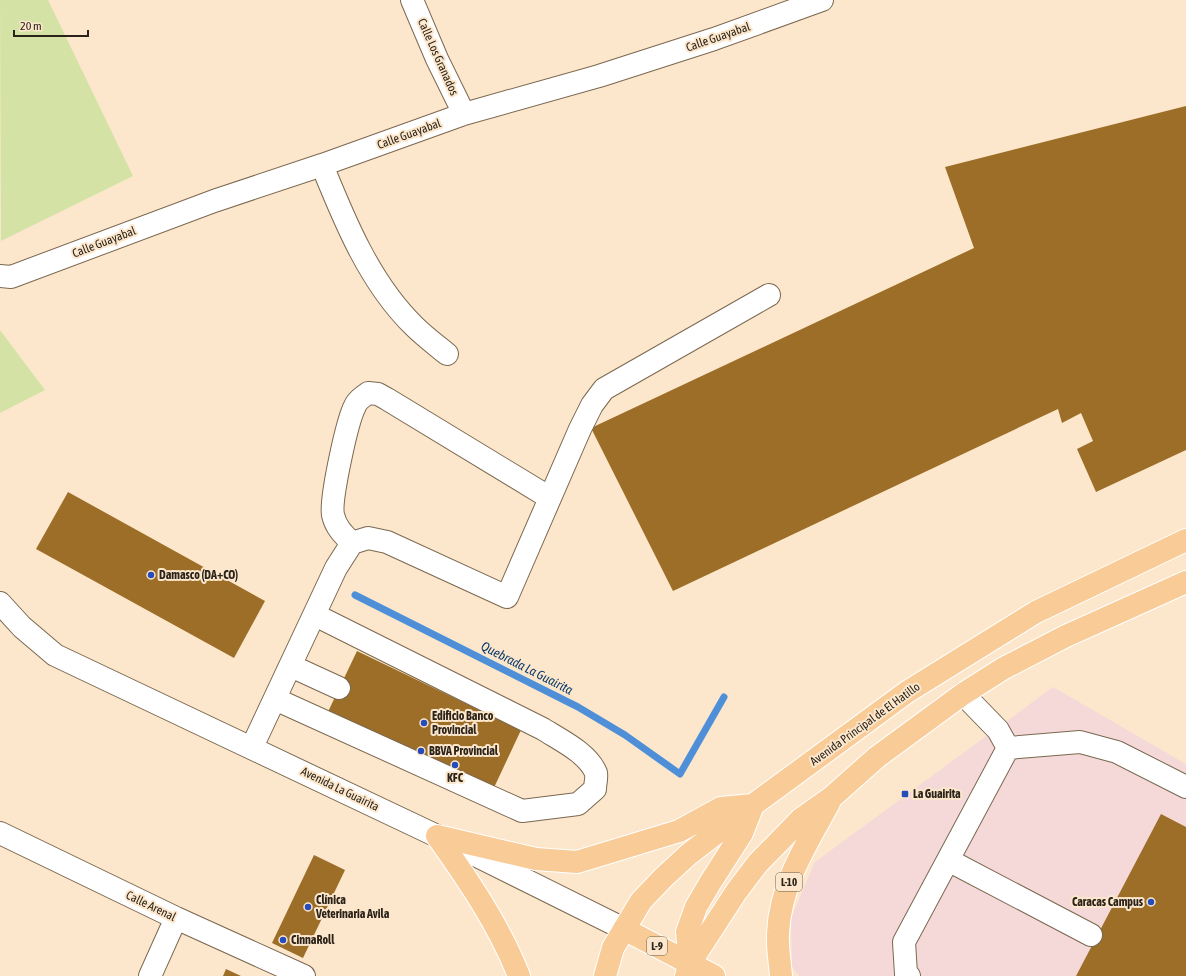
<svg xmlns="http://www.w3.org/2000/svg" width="1186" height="976" font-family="'Asap Condensed',sans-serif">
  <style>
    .commercial { fill: #f4d9d8 }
    .green { fill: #d4e3a5 }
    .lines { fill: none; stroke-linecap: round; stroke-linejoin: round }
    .stream { stroke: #4e8fd8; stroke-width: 7 }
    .building { fill: #9c6e27 }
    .minor-casing { stroke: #7a6850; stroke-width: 24 }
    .major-casing { stroke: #fff; stroke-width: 24 }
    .minor { stroke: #fff; stroke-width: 22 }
    .major { stroke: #f8cb97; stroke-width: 22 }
    .poi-dot { fill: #264cbb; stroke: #fce7cc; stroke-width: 1.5 }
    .labels { text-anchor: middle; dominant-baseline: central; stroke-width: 4; stroke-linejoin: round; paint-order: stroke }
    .shield { fill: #fce7cc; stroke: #6a5e4f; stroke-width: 1 }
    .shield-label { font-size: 11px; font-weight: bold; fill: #2b2319 }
    .street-label { font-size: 12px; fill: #2b2319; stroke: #fce7cc }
    .poi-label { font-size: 12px; font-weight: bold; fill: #2b2319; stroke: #fce7cc; text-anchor: start }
    .water-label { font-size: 13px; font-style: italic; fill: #0c3b6b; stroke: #fce7cc }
  </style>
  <rect width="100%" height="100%" fill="#fce7cc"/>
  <path class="commercial" d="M1053,687L1186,764V976H799L792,967L791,918L815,862Z"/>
  <path class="green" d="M0,0H48L133,176L1,241Z
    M0,330L45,390L0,413Z"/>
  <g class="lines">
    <path class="stream" d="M355,595L578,707L625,735L680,774L724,697"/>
  </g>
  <path class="building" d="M1186,106V450L1096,492L1077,449L1093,441L1081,413L1062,423L1058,409L673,591L591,428L974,248L945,167Z
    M68,492L265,601L234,658L36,549Z
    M357,651L521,730L491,794L326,716Z
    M1161,814L1186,827V976H1076Z
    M314,855L345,870L303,958L272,943Z
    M226,969L241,976H223Z"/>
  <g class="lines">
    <defs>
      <path id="minor" d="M412,0L437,59L464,114
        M322,165C345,222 370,283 414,326C424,336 436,345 447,354
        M0,276L11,277L214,201L322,165L464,114L599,76L714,39L822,0
        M352,543C344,535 336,528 333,515C330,500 347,421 355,406C357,400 363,397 368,393L378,394L387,399L550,498
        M0,603L22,627L55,655L437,836L624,929
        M291,666L339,688
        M275,699L522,811L578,804L595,789C595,784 597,778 596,773C588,753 560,740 543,729L315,615
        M252,747L336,568L352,543L368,538L387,542L507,597L580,429L592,405L604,389L769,295
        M1008,748L1080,742L1117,752L1186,787
        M0,833L176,918L304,976
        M948,860L1091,935
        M150,976L176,918
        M909,976L906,974L904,942L1008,748L998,730L963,694"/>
      <path id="major" d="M437,836L536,859L577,862L679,831L721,808L753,805
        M437,836C468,880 499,925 519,976
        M624,929L714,976
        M690,963L687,932L696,907L710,883L742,833L753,805
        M605,976L613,948L641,901L664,877L689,854L753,805L907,692L1036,612L1186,540
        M686,976L690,963L736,892L758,863L801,819L832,797L877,757L963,694L1004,668L1066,636L1186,582
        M781,976C780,962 777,947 778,933C780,885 807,843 829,803"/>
    </defs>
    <use href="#minor" class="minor-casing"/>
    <use href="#major" class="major-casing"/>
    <use href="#minor" class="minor"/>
    <use href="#major" class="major"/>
  </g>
  <g class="poi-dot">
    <circle cx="151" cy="575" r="4"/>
    <circle cx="424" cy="723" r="4"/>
    <circle cx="421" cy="751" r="4"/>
    <circle cx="455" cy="765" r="4"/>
    <rect x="901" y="790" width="8" height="8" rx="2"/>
    <circle cx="1151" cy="902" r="4"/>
    <circle cx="308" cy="907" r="4"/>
    <circle cx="283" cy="940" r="4"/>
  </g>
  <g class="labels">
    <g class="shield">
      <rect x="776" y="873" width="26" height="18" rx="3"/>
      <rect x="647" y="937" width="20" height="18" rx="3"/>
    </g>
    <g class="shield-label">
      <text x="789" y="882">L-10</text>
      <text x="657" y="946">L-9</text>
    </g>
    <g class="street-label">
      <text transform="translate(718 37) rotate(-19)">Calle Guayabal</text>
      <text transform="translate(438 57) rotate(66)">Calle Los Granados</text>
      <text transform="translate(409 134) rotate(-20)">Calle Guayabal</text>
      <text transform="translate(104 242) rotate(-21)">Calle Guayabal</text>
      <text transform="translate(865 724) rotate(-36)">Avenida Principal de El Hatillo</text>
      <text transform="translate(340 789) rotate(26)">Avenida La Guairita</text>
      <text transform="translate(151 906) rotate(26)">Calle Arenal</text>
    </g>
    <g class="poi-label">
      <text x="159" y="575">Damasco (DA+CO)</text>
      <text x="432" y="716">Edificio Banco<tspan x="432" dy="14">Provincial</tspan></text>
      <text x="429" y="751">BBVA Provincial</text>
      <text x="455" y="778" text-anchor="middle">KFC</text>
      <text x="913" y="794">La Guairita</text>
      <text x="316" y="900">Clínica<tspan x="316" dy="14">Veterinaria Avila</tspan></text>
      <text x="1143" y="902" text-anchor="end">Caracas Campus</text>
      <text x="291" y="940">CinnaRoll</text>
    </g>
    <g class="water-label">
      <text transform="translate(527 668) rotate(27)">Quebrada La Guairita</text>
    </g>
  </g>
  <path d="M14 30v6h74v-6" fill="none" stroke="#2b2319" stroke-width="2"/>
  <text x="20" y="30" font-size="12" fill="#2b2319" stroke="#fce7cc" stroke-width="3" paint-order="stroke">20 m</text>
</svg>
